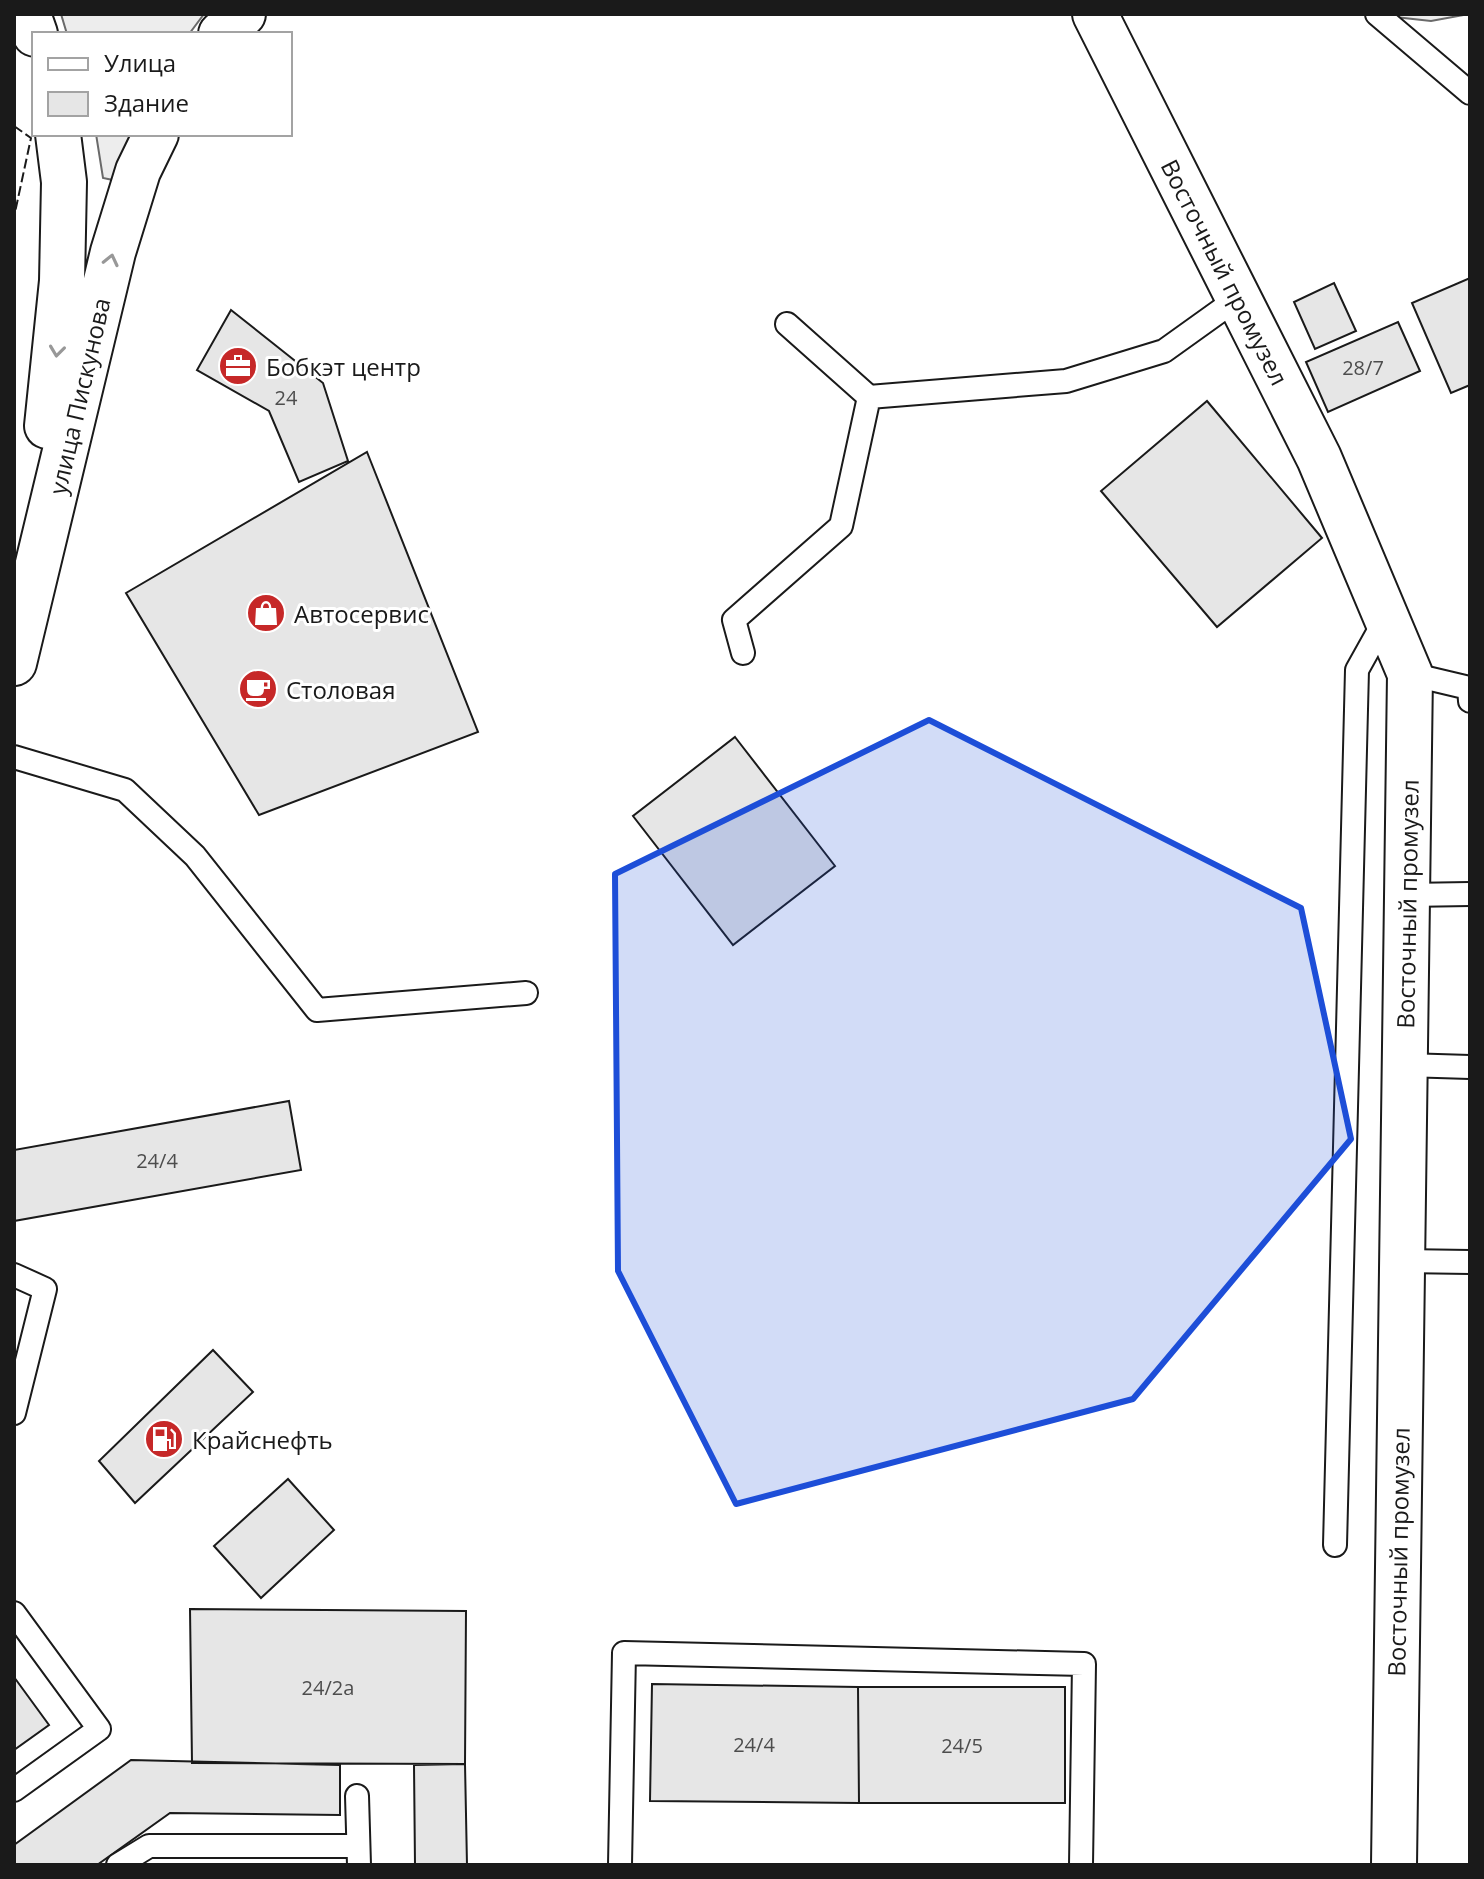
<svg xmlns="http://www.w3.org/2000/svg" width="1484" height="1879" font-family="'Open Sans',sans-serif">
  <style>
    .built { fill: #ededed; stroke: #6a6a6a; stroke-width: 2 }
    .building { fill: #e6e6e6; stroke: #1a1a1a; stroke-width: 2 }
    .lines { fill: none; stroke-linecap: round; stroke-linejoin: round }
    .service-casing { stroke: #1a1a1a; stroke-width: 26 }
    .minor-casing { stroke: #1a1a1a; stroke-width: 48 }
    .tertiary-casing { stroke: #1a1a1a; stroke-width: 48 }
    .service { stroke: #fff; stroke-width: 22 }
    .minor { stroke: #fff; stroke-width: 44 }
    .tertiary { stroke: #fff; stroke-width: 44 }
    .fence { stroke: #1a1a1a; stroke-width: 2; stroke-dasharray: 10 4; stroke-linecap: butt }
    .oneway { stroke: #989898 }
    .marked { fill: #1d4ed8; fill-opacity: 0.2; stroke: #1d4ed8; stroke-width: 6; stroke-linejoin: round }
    .labels { text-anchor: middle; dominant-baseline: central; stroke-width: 6; stroke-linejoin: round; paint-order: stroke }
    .number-label { font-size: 20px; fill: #4d4d4d }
    .street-label { font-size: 24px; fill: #1a1a1a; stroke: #fff }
    .poi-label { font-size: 24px; fill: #1a1a1a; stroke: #fff; text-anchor: start }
  </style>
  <rect width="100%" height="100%" fill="#fff"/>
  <path class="built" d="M61,14H204L189,34H67Z
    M1392,14H1469L1431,21L1395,17Z
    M96,134H132L113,180L103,178Z"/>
  <path class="building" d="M1470,278V385L1451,393L1412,303Z
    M1334,283L1356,331L1315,349L1294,302Z
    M231,310L323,383L348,461L299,482L269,411L197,370Z
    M1398,322L1420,371L1328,412L1306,362Z
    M1207,401L1322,538L1217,627L1101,491Z
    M367,452L478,732L259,815L126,593Z
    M735,737L835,866L733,945L633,816Z
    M289,1101L301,1170L14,1221V1150Z
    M213,1350L253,1392L135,1503L99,1461Z
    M288,1479L334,1530L261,1598L214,1546Z
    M190,1609L466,1611L465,1764L192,1763Z
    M14,1677L49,1725L14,1750Z
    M652,1684L858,1687L859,1803L650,1801Z
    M858,1687H1065V1803H859Z
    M131,1760L340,1765V1815L170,1813L97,1865H14V1845Z
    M465,1764L467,1865H415L414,1765Z"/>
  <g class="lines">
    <defs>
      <path id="service" d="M1377,14L1470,93
        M787,324L869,397L1066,381L1164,351L1238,298
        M743,653L734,620L841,526L869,397
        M1410,674L1469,688L1470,701
        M14,757L125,790L195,856L317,1010L526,993
        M1407,895L1470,894
        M1405,1065L1470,1067
        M1402,1261L1470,1262
        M14,1275L45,1289L14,1413
        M1335,1545L1357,670L1386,618
        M14,1613L99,1729L14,1790
        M357,1796L359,1865
        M118,1865L149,1846H358
        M620,1865L624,1653L1084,1664L1081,1865"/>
      <path id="minor" d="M1095,14L1319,458L1410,674L1394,1865"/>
      <path id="tertiary" d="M28,14L35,34
        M221,34L243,14
        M47,426L62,281L64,182L58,134
        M14,663L113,252L138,171L156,134"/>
    </defs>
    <use href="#service" class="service-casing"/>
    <use href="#minor" class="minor-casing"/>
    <use href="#tertiary" class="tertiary-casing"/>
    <use href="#service" class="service"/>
    <use href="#minor" class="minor"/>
    <use href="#tertiary" class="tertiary"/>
    <path class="fence" d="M14,126L31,138L14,217"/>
  </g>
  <defs><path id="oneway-chevron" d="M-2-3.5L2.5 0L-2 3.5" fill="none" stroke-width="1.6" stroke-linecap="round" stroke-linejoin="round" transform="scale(2)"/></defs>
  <g class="oneway">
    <use href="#oneway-chevron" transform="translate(111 260) rotate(-77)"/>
    <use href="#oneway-chevron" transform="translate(57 351) rotate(97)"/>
  </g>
  <path class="marked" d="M929,720L1301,908L1351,1139L1133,1399L736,1504L618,1271L615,874Z"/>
  <defs>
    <symbol id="office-disc" viewBox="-11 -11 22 22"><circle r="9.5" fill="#c62828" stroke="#fff"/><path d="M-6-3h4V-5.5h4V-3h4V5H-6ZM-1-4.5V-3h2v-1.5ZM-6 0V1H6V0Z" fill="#fff"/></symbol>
    <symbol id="shop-disc" viewBox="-11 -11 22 22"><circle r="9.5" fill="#c62828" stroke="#fff"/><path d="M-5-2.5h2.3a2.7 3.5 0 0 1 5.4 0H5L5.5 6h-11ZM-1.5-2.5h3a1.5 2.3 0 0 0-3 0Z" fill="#fff"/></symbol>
    <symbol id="cafe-disc" viewBox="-11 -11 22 22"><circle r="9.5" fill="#c62828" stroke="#fff"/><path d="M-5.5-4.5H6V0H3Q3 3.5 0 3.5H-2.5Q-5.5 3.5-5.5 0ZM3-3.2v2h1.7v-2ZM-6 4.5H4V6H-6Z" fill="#fff"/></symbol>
    <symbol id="fuel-disc" viewBox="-11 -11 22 22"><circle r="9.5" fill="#c62828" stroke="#fff"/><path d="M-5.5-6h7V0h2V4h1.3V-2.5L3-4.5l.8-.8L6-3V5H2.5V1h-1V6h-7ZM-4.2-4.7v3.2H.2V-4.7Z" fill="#fff"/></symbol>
  </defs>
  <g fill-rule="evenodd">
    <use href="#office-disc" x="216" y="344" width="44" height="44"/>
    <use href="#shop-disc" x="244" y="591" width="44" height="44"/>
    <use href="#cafe-disc" x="236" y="667" width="44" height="44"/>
    <use href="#fuel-disc" x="142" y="1417" width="44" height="44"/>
  </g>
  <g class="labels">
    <g class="number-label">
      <text x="1363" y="367">28/7</text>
      <text x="286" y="397">24</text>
      <text x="157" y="1160">24/4</text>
      <text x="328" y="1687">24/2а</text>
      <text x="754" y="1744">24/4</text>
      <text x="962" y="1745">24/5</text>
    </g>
    <g class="street-label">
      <text transform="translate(1225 272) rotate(63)">Восточный промузел</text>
      <text transform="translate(79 396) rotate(-77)">улица Пискунова</text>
      <text transform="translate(1407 904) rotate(-89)">Восточный промузел</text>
      <text transform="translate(1398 1552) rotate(-89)">Восточный промузел</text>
    </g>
    <g class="poi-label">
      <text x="266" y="366">Бобкэт центр</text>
      <text x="294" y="613">Автосервис</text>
      <text x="286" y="689">Столовая</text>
      <text x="192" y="1439">Крайснефть</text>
    </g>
  </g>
  <rect width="1484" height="1879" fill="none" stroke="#1a1a1a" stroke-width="32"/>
  <rect x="32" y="32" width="260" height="104" fill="#ffffff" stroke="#a3a3a3" stroke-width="2"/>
  <rect x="48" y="58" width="40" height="12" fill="#ffffff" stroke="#a3a3a3" stroke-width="2"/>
  <text x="104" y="72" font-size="24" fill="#1a1a1a">Улица</text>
  <rect x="48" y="92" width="40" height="24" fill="#e6e6e6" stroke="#a3a3a3" stroke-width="2"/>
  <text x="104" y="112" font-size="24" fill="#1a1a1a">Здание</text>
</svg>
